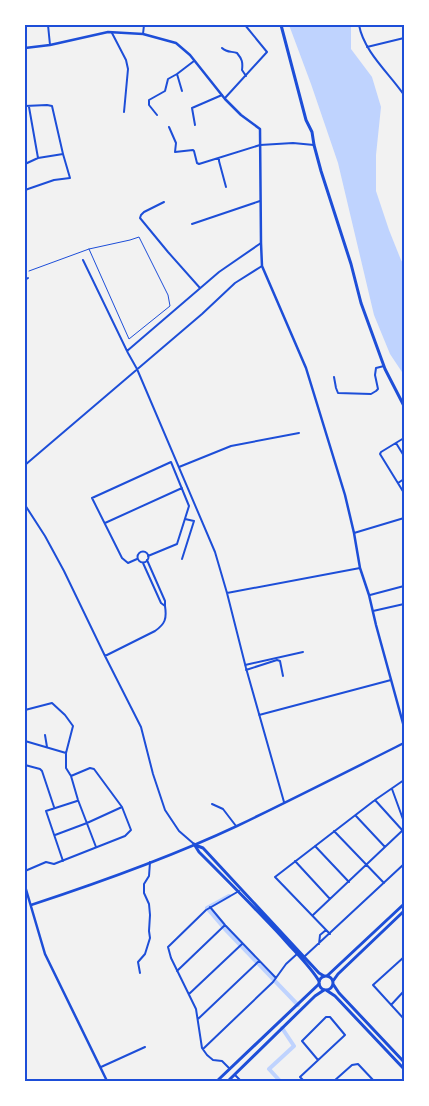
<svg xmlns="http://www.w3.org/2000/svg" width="429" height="1106" font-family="Overpass,sans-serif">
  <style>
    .water { fill: #bfd3fe }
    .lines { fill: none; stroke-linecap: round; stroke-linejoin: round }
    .canal { stroke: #bfd3fe; stroke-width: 4 }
    .service { stroke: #1d4ed8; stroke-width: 1 }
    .minor { stroke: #1d4ed8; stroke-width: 2 }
    .tertiary { stroke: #1d4ed8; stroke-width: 2.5 }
    .secondary { stroke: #1d4ed8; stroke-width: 3 }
    .primary { stroke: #1d4ed8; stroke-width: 3 }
    .neatline { fill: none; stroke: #1d4ed8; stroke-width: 2 }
  </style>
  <rect width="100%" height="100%" fill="#f2f2f2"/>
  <path class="water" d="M289,25H351V49L372,77L381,107L376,155V191L389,230L401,260L404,265V375L390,354L374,315L338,163L311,84Z"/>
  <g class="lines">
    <path class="canal" d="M229,896L207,908L225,929L298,1005
      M280,1081L269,1069L294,1046L282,1028"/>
    <path class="service" d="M29,271L89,249L130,240L139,237L168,295L170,306L129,339L89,249"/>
    <path class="minor" d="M48,25L50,45
      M359,25C364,52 389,73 404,95
      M112,33L126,60L128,69L124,112
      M143,34L144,25
      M367,47L404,38
      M222,48C227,53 232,51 237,53C242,59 243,62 242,70L246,76
      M182,91L177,74L194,61
      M225,98L267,52L245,25
      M25,106L47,105L52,106L63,154L38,158L25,164
      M29,107L38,158
      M157,115L149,105V100L165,91L168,79L177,74
      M195,125L192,108L222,95
      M169,127L176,143L175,152L193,150L194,151L197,163L199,164L260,145L293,143L314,145
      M219,158V161L226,187
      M25,190L54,180L70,178L63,154
      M164,202L144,212L141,215L140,218L168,252L200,288
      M192,224L260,201
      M83,260L128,353L137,369L215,552L227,593L246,668L284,802
      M25,280L28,278
      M127,351L219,272L261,243
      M334,377L336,388L338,393L371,394L376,391L378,389L375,375L376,368L384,366
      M404,438L381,452L380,454L404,493
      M396,443L404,456
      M25,465L202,314L235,283L262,266
      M179,467L231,446L299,433
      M398,483L404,479
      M25,505L45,536L64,571L105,656L141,727L153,774L165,810L179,831L194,844
      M105,523L182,488
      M354,533L404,518
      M137.5 557a5.5 5.5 0 1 1 11 0a5.5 5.5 0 1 1-11 0Z
      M137,559L128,563L122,558L92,498L171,462L189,506L177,544L148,556
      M182,559L194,521L185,519
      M143,563L161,603L165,606V601L147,560
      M227,593L360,568
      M370,595L404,586
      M373,611L404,604
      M105,656L155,631C165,624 167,619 165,606
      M245,665L303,652
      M246,670L277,660L280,661L283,676
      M25,710L52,703L65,715L73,726L66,753V768L71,776L78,800L96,847
      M259,715L391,680
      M45,735L47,747
      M25,741L66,753
      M25,765L40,769L42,771L54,807
      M392,789L404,822
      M375,800L403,831
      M212,804L223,809L236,826
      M356,816L385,847
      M334,831L384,883
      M55,835L87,823L122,807
      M315,846L349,882
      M63,861L46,811L77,801
      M295,861L330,899
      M25,871L46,862L54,864L125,836L131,830L122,807L94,769L90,768L71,776
      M210,907L225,925L276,978
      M313,915L404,829
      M330,934L275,877L375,800L404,780
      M319,944L320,935L326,930
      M305,956L404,864
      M404,957L373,985L404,1019
      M177,971L225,925
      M140,973L138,962L145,954L150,938L149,931L150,915L149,904L144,893V884L149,876L150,862
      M189,994L242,944
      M391,1005L404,991
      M198,1019L259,961
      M203,1049L273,982L286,964L297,954
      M101,1067L145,1047
      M230,1069L222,1061L213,1060L207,1055L202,1048L196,1009L171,958L168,947L206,910L239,891
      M235,1075L241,1081
      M304,1081L300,1077L345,1035L330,1017H326L302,1041L318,1060
      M334,1081L352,1065L358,1064L374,1081"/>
    <path class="tertiary" d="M25,48L50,45L108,32L143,34L176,43L190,55L225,99L241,115L260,129L261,243L262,266L306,368L345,495L354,533L360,568L369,595L376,625L404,727
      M25,886L45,954L107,1081
      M31,905C101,882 171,857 237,826C293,799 348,771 404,743"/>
    <path class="secondary" d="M194,844L199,852C227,880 255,908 282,937C294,951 310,966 319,981
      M195,845L203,848L319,973L324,976
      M217,1081L319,984
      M228,1081L315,996L324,990"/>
    <path class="primary" d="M281,25L306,120L312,132L314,145L321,171L351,264L361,303L385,369L404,406
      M327,976L404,904
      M319 983a7 7 0 1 1 14 0a7 7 0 1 1-14 0Z
      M333,981L338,974L404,911
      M333,984L339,993L404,1062
      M326,990L335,996L404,1069"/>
  </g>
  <rect width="429" height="1106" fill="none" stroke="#ffffff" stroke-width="52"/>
  <rect x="26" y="26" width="377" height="1054" class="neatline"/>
</svg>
